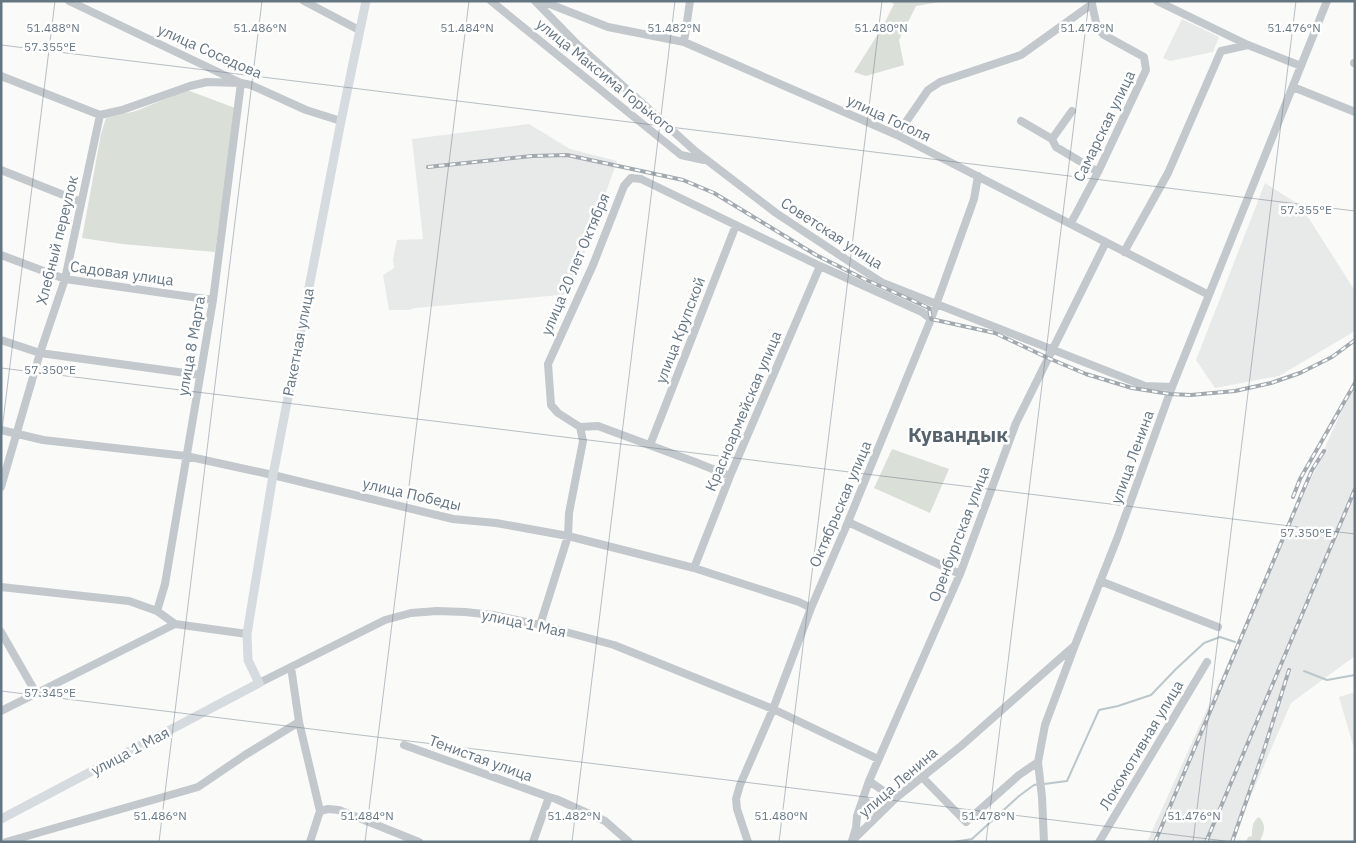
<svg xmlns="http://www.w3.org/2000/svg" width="1356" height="843" font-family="'IBM Plex Sans',sans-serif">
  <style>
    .built { fill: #e8e9e9 }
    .green { fill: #dadfd7 }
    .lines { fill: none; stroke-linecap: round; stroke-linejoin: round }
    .stream { stroke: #bbc7cb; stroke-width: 2 }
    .minor { stroke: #c3c8cc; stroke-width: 8 }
    .major { stroke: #d6dbdf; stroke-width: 9 }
    .rail-casing { stroke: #a2aab0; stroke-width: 4 }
    .rail { stroke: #fff; stroke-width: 2; stroke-dasharray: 5.5; stroke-linecap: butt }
    .ticks { fill: none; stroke: #657683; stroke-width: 1; stroke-opacity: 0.45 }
    .labels { text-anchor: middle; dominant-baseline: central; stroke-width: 5; stroke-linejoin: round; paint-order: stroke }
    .street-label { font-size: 15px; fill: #657683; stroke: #fff }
    .district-label { font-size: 20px; font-weight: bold; fill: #57646e; stroke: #fff }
    .ticks-label { font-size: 12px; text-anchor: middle; fill: #657683; stroke: #fff; stroke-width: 5; stroke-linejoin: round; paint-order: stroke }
  </style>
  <rect width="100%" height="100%" fill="#fafaf8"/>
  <path class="built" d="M1182,19L1219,37L1213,52L1170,61L1163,58Z
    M529,124L570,149L617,161L570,294L416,308L409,310H389L383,275L394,268L393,259L397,240L423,239L412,139Z
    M1265,183L1301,206L1355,291V331L1279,376L1215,388L1196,360Z
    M1355,381V656L1291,703L1231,842H1147Z
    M1355,692V752L1339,697Z"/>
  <path class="green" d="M890,1H945L916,6L899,40L904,65L866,76L854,72L883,26L894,4Z
    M187,90L235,108L215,252L122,244L82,238L101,134L106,118L136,111Z
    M892,449L949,469L930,513L874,488Z
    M1259,817C1267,825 1264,832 1260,841L1246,842L1248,837L1252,836C1252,829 1252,821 1259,817Z"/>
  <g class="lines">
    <path class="stream" d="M1304,671L1327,680L1355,675
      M1044,784L1067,781L1099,710L1118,706L1151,695L1176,669L1204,643L1220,637L1235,642
      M953,842L972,839L1019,796L1034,785L1039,784"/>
    <path class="minor" d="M69,1L241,83L251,85L306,110L341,121
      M304,1L359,30
      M491,1L681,155L704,160
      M535,1L579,46L695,151L776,213L850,262L883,283L1145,386L1172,387
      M542,1L608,27L684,42L897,135L1209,295
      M1157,1L1248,45L1301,66
      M684,42L690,1
      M1354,63H1355
      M1,76L100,115L122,110L190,86L207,82L241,83L213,300L165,584L157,611
      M1293,87L1355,112
      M1072,111L1052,139L1056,147L1098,172
      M1021,121L1052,139
      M897,135L928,90L940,82L1021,55L1092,4V1
      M1,170L81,202
      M1071,223L1098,172L1146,70L1144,57L1104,35L1097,27L1092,4
      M1124,252L1168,173L1221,51L1248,45
      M1,255L65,279L213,300
      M1,340L40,353L200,375
      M580,427L598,426L695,462L730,476
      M1,430L43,440L186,456L273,475L453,519L496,523L568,536L694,568L799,602L811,608
      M650,445L736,225
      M1,487L40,353L65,279L100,115
      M848,522L960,574
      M694,568L730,476L820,266
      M1100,581L1218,627
      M1,587L129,601L157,611L175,624L247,634
      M540,625L568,536L569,513L583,441L580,427L558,413L551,405L548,364L593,265L624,186L631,178L641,179L820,266L922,312L931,319
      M1,632L36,693
      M291,667L299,722L320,811L310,842
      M259,683L385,620L411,613L437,611L465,612L493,615L540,625L614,645L773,709L878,759
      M1,711L175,624
      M404,745L549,797
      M922,777L966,822L1019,775L1038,762
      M869,781L885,792L896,798
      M863,798L878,815
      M320,811L328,809L339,810L419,842
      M853,840L896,798L961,746L1073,647
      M852,841L856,828L857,816L869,781L960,574L1016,423L1106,242
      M6,842L198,787L245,755L299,722
      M533,842L549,797L556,799L605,821L629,842
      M748,842L737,809L736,799L740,785L773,709L811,608L848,522L931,319L974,199L978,176
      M1044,842L1042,797L1038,762L1045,725L1075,645L1117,539L1172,387L1327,1
      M1099,842L1207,662"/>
    <path class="major" d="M1,819L259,683L248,660L247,634L273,475L341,121L366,1"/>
    <defs>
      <path id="rail" d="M428,167L532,156L567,155L683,180L714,193L816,255L862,278L929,308L931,319L995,333L1048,358L1086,374L1132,388L1170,394L1191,395L1235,391L1271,383L1300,373L1332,357L1355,340
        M1293,497L1300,479L1355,383
        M1155,842L1300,498L1312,470L1324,451
        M1206,842L1355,489
        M1232,842L1263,753L1289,670"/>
    </defs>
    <use href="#rail" class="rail-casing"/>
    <use href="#rail" class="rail"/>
  </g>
  <path class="ticks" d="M1,45L1355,211M1,368L1355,534M1,438L55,1M1,691L1233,842M159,842L262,1M365,842L469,1M572,842L675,1M779,842L882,1M986,842L1089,1M1193,842L1296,1"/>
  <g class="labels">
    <g class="street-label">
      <text transform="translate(210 51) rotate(24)">улица Соседова</text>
      <text transform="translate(606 76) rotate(39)">улица Максима Горького</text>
      <text transform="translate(889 118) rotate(25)">улица Гоголя</text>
      <text transform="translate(1104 126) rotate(-64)">Самарская улица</text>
      <text transform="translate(832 233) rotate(33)">Советская улица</text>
      <text transform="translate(57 240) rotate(-76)">Хлебный переулок</text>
      <text transform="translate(575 264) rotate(-67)">улица 20 лет Октября</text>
      <text transform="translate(122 273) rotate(8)">Садовая улица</text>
      <text transform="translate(680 330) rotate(-69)">улица Крупской</text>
      <text transform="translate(298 342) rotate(-79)">Ракетная улица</text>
      <text transform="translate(191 346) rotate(-80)">улица 8 Марта</text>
      <text transform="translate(743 411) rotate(-67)">Красноармейская улица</text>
      <text transform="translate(1132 457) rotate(-70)">улица Ленина</text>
      <text transform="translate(412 494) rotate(13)">улица Победы</text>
      <text transform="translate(840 504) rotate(-67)">Октябрьская улица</text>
      <text transform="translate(959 534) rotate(-69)">Оренбургская улица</text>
      <text transform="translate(524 623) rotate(12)">улица 1 Мая</text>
      <text transform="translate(1141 745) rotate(-59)">Локомотивная улица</text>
      <text transform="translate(130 751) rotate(-28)">улица 1 Мая</text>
      <text transform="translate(481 758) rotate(20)">Тенистая улица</text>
      <text transform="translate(898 782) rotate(-41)">улица Ленина</text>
    </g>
    <g class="district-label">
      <text x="958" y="434">Кувандык</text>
    </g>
  </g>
  <g class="ticks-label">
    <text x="53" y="32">51.488°N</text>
    <text x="260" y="32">51.486°N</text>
    <text x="467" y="32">51.484°N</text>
    <text x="674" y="32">51.482°N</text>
    <text x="881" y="32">51.480°N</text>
    <text x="1087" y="32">51.478°N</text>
    <text x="1294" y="32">51.476°N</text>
    <text x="50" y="51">57.355°E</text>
    <text x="1306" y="214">57.355°E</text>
    <text x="50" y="374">57.350°E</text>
    <text x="1306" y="537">57.350°E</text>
    <text x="50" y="697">57.345°E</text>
    <text x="160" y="820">51.486°N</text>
    <text x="367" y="820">51.484°N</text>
    <text x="574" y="820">51.482°N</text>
    <text x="781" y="820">51.480°N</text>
    <text x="988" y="820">51.478°N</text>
    <text x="1194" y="820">51.476°N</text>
  </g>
  <rect width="1356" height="843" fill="none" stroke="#657683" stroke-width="5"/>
</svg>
